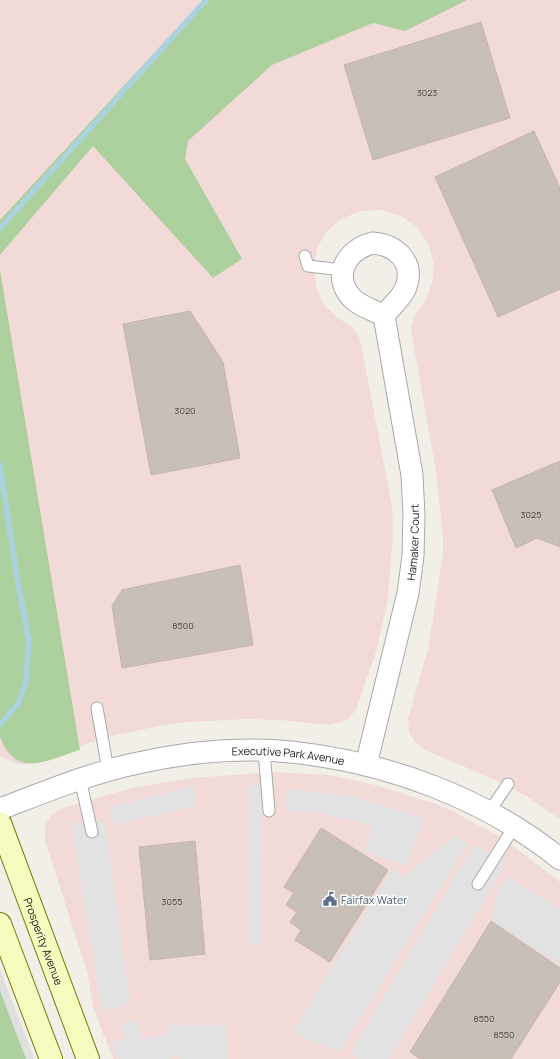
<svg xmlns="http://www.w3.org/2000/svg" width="560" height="1059" font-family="Manrope,sans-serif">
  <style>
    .residential { fill: #e0dfdf }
    .commercial { fill: #f2dad9 }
    .forest { fill: #add19e }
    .parking { fill: #e2e2e2 }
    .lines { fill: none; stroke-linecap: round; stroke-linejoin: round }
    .stream { stroke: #aad3df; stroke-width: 5.5 }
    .building { fill: #c7bfb8; stroke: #c4b6ab }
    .lane-casing { stroke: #a9a9a9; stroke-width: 13 }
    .street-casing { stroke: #a9a9a9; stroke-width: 23 }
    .secondary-casing { stroke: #707d05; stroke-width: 24 }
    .lane { stroke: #fff; stroke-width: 11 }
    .street { stroke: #fff; stroke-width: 21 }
    .secondary { stroke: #f7fabf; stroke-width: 22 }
    .labels { text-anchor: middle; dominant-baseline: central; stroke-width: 3; stroke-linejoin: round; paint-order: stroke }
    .number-label { font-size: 9px; fill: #4b4948 }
    .street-label { font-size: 11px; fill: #222; stroke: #fff }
    .service-label { font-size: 11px; fill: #4e5e75; stroke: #fff; text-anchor: start }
  </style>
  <rect width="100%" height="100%" fill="#f2efe9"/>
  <path class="residential" d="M0,969L33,1055L34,1059H0Z"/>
  <path class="commercial" d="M0,0H560V819L526,796L489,777L425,750L415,742L409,732L408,719L428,649L443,554V537L436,472L411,330L414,316L425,302L432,283L434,263L428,244L417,227L401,216L381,210L361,211L343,218L327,231L317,248L314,268L316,287L324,305L338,318L352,327L360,339L392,506L393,535L388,598L376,652L356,710L347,720L330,725L280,720L248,719L188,722L159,726L108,737L69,749L29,764H17L0,756Z
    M271,772L330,775L375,785L433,803L455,812L505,840L560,882V1059H113L93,1007L87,971L45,841V827L47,822L51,816L60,809L131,788L191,778Z"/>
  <path class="forest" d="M203,0H467L405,31L373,23L272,65L188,141L185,159L242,259L213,278L93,146L0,255V220Z
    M0,270L80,750C47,760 17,780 0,737Z
    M0,991L26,1059H0Z"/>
  <path class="parking" d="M262,784L261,945H248L247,786Z
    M196,786V806L114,824L109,808Z
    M287,789L358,797L424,819L406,865L365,852L372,825L317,812L285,810Z
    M105,821L130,1003L102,1012L71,823Z
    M454,836L468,843L340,1051L304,1038L293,1031L392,869L404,877Z
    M474,845L507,862L389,1059H357L358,1057L351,1052Z
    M507,877L560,909V965L491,921L499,887Z
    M136,1019L143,1040L168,1033L169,1025H226L228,1059H179V1055L169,1059H118L111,1043L126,1038L120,1024Z"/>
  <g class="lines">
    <path class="stream" d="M0,228L206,0
      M0,465L18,583L29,641L26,682L18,704L0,724"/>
  </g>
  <path class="building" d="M481,22L510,118L373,160L344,65Z
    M534,131L560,188V289L498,317L435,177Z
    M190,311L223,362L240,458L151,475L123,324Z
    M560,461V547L537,538L516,548L492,490Z
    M240,565L253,645L122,668L112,606L122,590Z
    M321,828L388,870L330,962L295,940L301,930L290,922L297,912L286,905L294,893L284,887Z
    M195,841L205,954L150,960L139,847Z
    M491,921L560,968V982L511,1059H420L410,1052Z"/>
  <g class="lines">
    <defs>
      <path id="lane" d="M305,256L308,266L343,270
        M97,708L108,770
        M264,751L269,811
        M80,779L92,832
        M489,812L508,784
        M478,884L514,827"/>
      <g id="street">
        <path d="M373,243C396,245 415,262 406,287C403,297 390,307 384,316C374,310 359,306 352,298C331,276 347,249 373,243Z"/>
        <path id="s1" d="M366,765L408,593L413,556L414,515L412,475L384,316"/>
        <path id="s2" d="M0,809C45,792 90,773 138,763C187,752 240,747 291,752C387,762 485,798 560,859"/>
      </g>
      <g id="secondary">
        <path id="s3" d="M0,823L88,1059"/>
        <path d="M0,924L51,1059"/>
      </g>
    </defs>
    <use href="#lane" class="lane-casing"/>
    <use href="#street" class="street-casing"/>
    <use href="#secondary" class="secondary-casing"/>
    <use href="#lane" class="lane"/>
    <use href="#street" class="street"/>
    <use href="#secondary" class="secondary"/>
  </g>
  <defs>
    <symbol id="civic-bare" viewBox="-9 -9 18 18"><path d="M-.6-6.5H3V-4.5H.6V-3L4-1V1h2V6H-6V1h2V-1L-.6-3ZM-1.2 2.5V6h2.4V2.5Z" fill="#5c6f8a" stroke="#fff" stroke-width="2.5" paint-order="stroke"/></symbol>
  </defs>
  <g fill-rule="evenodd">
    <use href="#civic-bare" x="320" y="889" width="20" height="20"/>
  </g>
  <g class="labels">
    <g class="number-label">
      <text x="427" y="92">3023</text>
      <text x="185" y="410">3020</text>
      <text x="531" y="514">3025</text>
      <text x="183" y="625">8500</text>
      <text x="172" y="901">3055</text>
      <text x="484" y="1018">8550</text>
      <text x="504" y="1034">8550</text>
    </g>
    <g class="street-label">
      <text stroke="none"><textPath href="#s1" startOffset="228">Hamaker Court</textPath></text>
      <text stroke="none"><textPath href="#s2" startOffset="297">Executive Park Avenue</textPath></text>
      <text stroke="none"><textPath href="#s3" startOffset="126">Prosperity Avenue</textPath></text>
    </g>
    <g class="service-label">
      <text x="341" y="899">Fairfax Water</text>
    </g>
  </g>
</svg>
